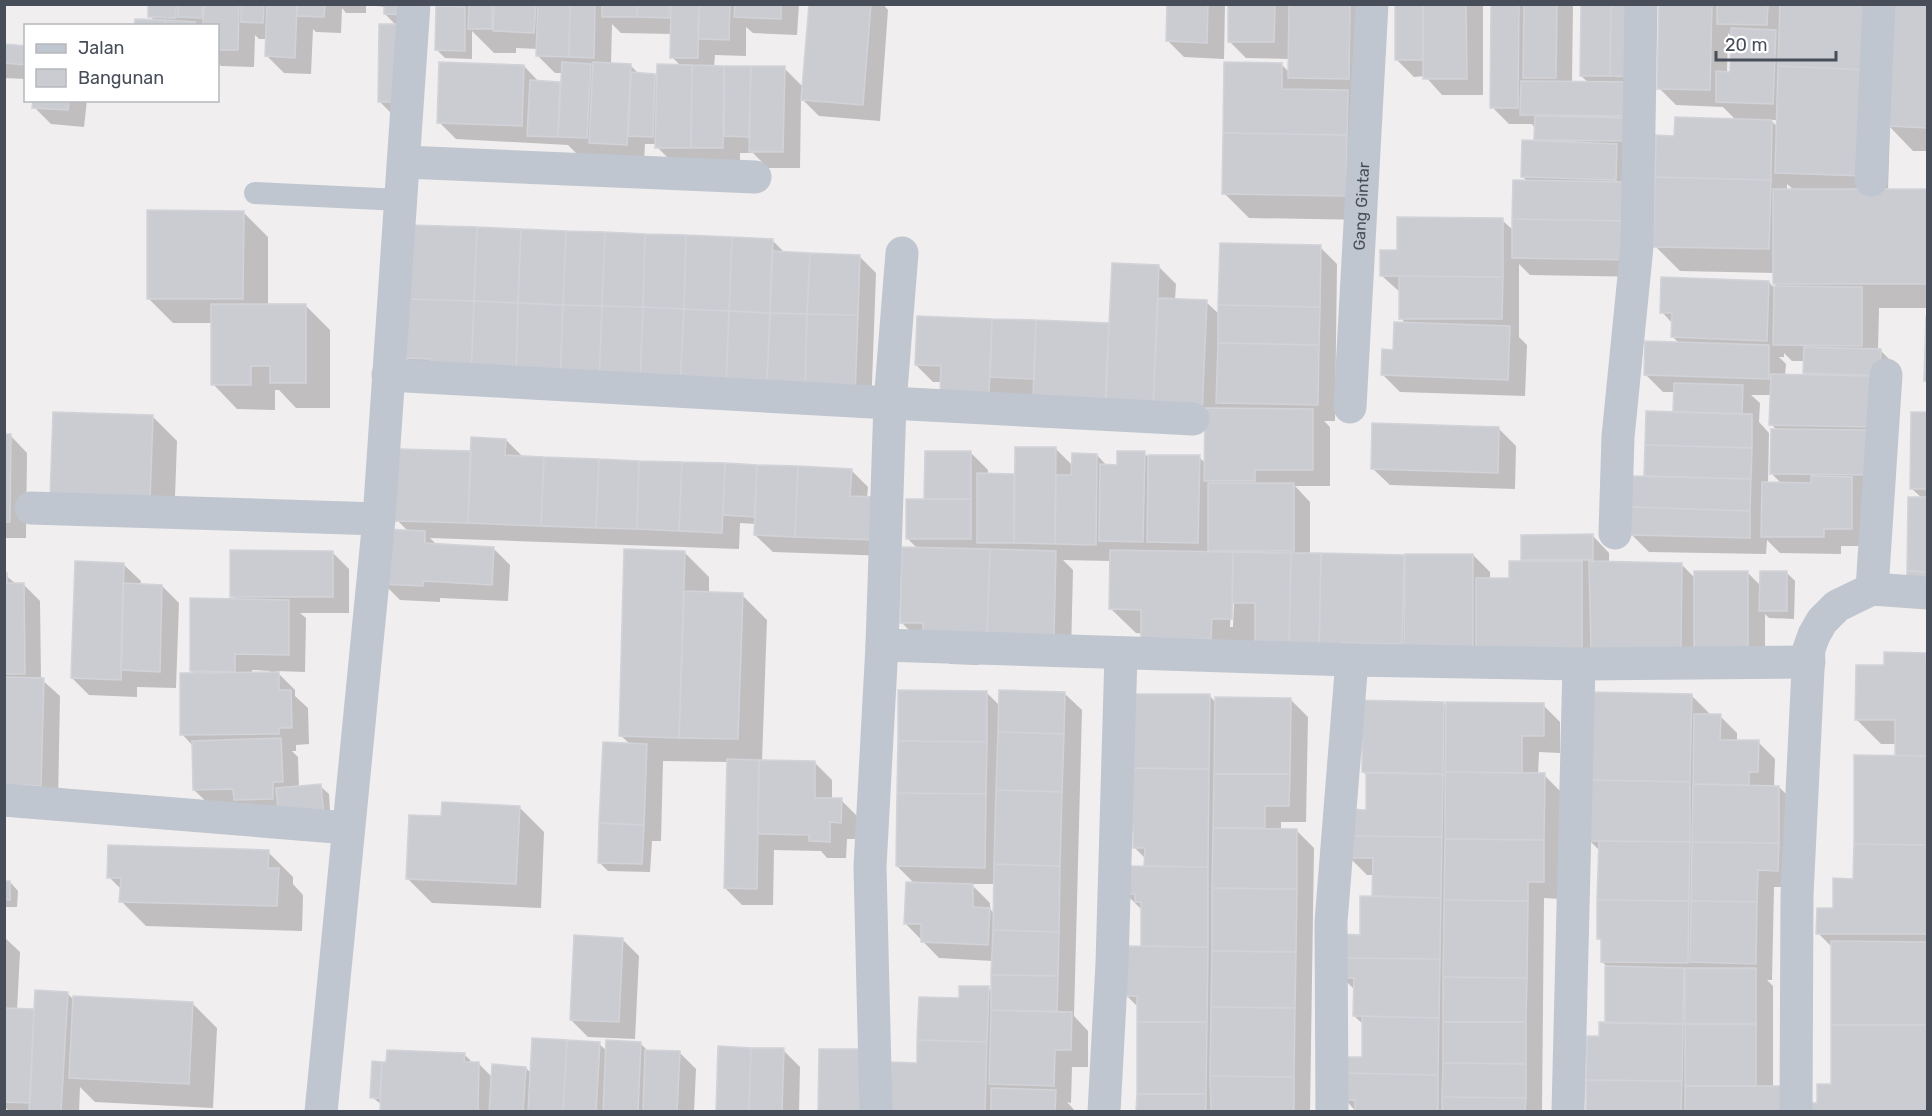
<svg xmlns="http://www.w3.org/2000/svg" width="1932" height="1116" font-family="Rubik,sans-serif">
  <style>
    .shadow { fill: #0003; fill-rule: evenodd }
    .building { fill: #cbccd2; stroke: #d2d3d9; stroke-width: 1.5 }
    .lines { fill: none; stroke-linecap: round; stroke-linejoin: round }
    .lane { stroke: #bfc6cf; stroke-width: 22 }
    .street { stroke: #bfc6cf; stroke-width: 33 }
    .labels { text-anchor: middle; dominant-baseline: central; stroke-width: 6; stroke-linejoin: round; paint-order: stroke }
    .street-label { font-size: 16px; fill: #474e5a; stroke: #fff }
  </style>
  <rect width="100%" height="100%" fill="#f0eeee"/>
  <path class="shadow" d="M150,4H428L396,118L379,101L397,26L385,14L386,7L366,5V13H346L342,8L341,33L316,32L313,29L311,74L284,73L267,56V39H259L255,35L254,67L221,66L218,63V26H136L155,21L150,16Z
    M444,4H799L797,35L753,33L746,27V56L715,55L714,67L784,68L803,87L810,4H883L888,10L880,121L819,116L801,98L800,168H768L753,153H740V165L674,164L657,147V144H645L644,161L576,153L568,145L456,139L439,122L524,66L539,82L560,83L562,85L563,73H555L538,56V49L516,48V53H494L472,31V59L445,58L437,50L447,8ZM612,24L621,33L672,34V57L681,66L658,78L655,75L639,74L630,65L611,64Z
    M1168,4H1225L1224,59L1184,57L1167,40Z
    M1230,4H1367L1365,95H1350L1364,109L1370,220L1249,218L1224,193L1281,64L1290,73V59L1246,58L1229,41Z
    M1397,4H1483V95H1442L1425,76L1414,77L1397,60Z
    M1493,4H1573L1572,83H1589L1581,76L1654,4L1649,277L1530,275L1519,264V337L1527,345L1525,396L1400,392L1383,375L1406,324L1401,318V293L1382,276L1399,252L1502,220L1514,231L1528,182L1522,176L1536,142V129L1532,124H1509L1492,107Z
    M1661,4H1928V151H1913L1890,127L1888,190H1928V308H1879L1878,350H1880L1897,367L1868,546H1841V554L1780,553L1767,540L1766,554L1649,552L1632,535L1646,477L1648,413L1674,414L1675,392H1663L1646,375L1680,344L1673,337V324L1662,312L1769,282L1774,288H1779L1775,284V273L1680,271L1655,246L1676,137L1736,120L1723,107L1676,105L1659,88ZM1728,33L1732,37L1731,73H1727ZM1770,120H1778V127ZM1787,184L1794,190H1787ZM1784,353L1792,361H1805V373L1808,376H1785L1786,364L1779,357H1784ZM1751,395H1771V424L1777,430L1771,473L1782,484H1768L1769,433L1759,422L1760,403Z
    M4,45L26,47V79L4,78Z
    M35,100H87L84,127L51,124L34,107Z
    M243,212L268,237V306H306L330,330V408H296L279,390H275V410L237,409L213,384V323H173L148,298Z
    M772,240L785,253L859,256L876,273L871,411L422,375L405,357Z
    M1320,247L1337,264L1335,421H1324L1330,427V486H1295L1310,502V555L1403,556L1407,560L1473,555L1490,572V579H1510L1525,562L1522,559L1592,535L1609,553V563L1681,564L1696,579L1748,573L1761,586L1787,573L1795,581L1794,619L1769,618L1765,614V664L1489,674L1136,633L1111,609V561L1063,560L1073,570L1071,653L980,658L979,665L950,664L932,647H926L901,622L918,549L907,538L925,500L971,453L988,470V475L1016,476L1056,449L1073,466L1097,455L1107,466H1118L1144,453L1147,456L1199,457L1206,464V430L1006,411L942,382H933L916,365L918,318L1111,324L1159,267L1176,284L1175,300L1206,302L1220,315ZM1231,599L1234,602L1233,627H1230Z
    M1928,414V595L1922,498L1911,488Z
    M152,416L177,441L174,525L52,497Z
    M1499,429L1516,446L1515,489L1390,485L1372,468Z
    M4,435H10L27,453L26,538H4Z
    M506,440L523,457L851,470L868,487L867,498L890,556L773,552L755,535L756,524L740,523L739,549L430,538L437,545L493,548L510,565L508,601L440,598V602L400,600L383,583L409,532L397,520L472,453Z
    M332,552L349,569V613H300L306,618L305,672L276,671L295,690V696L308,708L309,744L296,745V751H292L298,757L299,788L320,786L329,794L331,825L212,807L194,790L193,746L182,734L195,674L191,671L236,600L232,596ZM252,670L270,671V673L252,674Z
    M684,552L709,577V594L742,595L767,620L762,761L815,763L832,780V800H841L858,817L857,839H847L846,858H827L821,851L774,850L773,905H742L725,888L729,762L663,761L661,841H652L650,872L608,871L599,862L630,744L620,735Z
    M123,564L141,581L140,585L162,586L179,603L176,688L137,687V697L89,695L72,678Z
    M4,574L16,584H23L40,601L41,679L60,696L58,802L4,809Z
    M1925,654L1928,656V1112L1818,1105L1832,1086L1833,948L1818,933L1854,881L1897,757V744H1881L1856,719L1885,667Z
    M987,693L1000,706L1064,693L1082,710L1074,1016L1088,1031V1067H1072L1071,1103L1067,1102L1076,1112H891L918,1064L960,1000L988,988L993,992V961L939,958L905,923L915,884L897,866ZM971,884H995V914L990,909V903Z
    M1691,695L1712,716H1720L1737,733V742H1758L1775,759L1774,787H1779L1796,804L1794,887H1774L1772,980H1767L1773,986V1088L1797,1112H1587L1606,1025L1607,966L1602,962L1603,942L1599,938L1600,851L1589,840Z
    M1210,696L1216,703L1291,700L1308,717L1306,822H1281V830L1297,831L1314,848L1310,1112H1138L1139,1008L1126,995L1142,948L1143,911L1125,893L1148,868L1146,866V859L1135,848V834L1126,826L1132,768Z
    M1443,703L1447,707L1543,705L1560,722V753L1539,752L1538,775H1544L1561,792L1560,899L1544,898L1542,1112H1356L1346,1100L1363,1058L1364,1025L1354,1016L1355,990L1342,977L1361,937L1374,898V875H1367L1350,858L1367,811L1368,776L1363,772L1364,752L1350,738Z
    M519,807L544,832L541,908L432,903L407,878Z
    M268,852L293,877V884L303,895L302,931L146,926L121,901L122,890L109,877Z
    M4,882H10L18,891L17,907H4Z
    M4,937L20,952L17,1010H36L67,993L74,1000L192,1003L217,1028L213,1108L95,1102L80,1087L79,1112H9L6,1108L4,1112Z
    M622,939L639,956L635,1039L588,1037L571,1020Z
    M599,1044L607,1051L641,1044L648,1051L679,1052L696,1069L694,1112H381L382,1105L372,1097L373,1062L388,1063L464,1054L473,1063L479,1064L493,1078L526,1068L532,1074Z
    M783,1050L800,1067L799,1112H718Z"/>
  <path class="building" d="M148,4H176V18L148,17Z
    M178,4H203L202,18L178,17Z
    M204,4H239L238,50H218V26H203Z
    M241,4H264L263,23L241,22Z
    M267,4H297L295,58L265,56Z
    M298,4H325L324,17L297,16Z
    M384,4H410V15L384,14Z
    M469,4H492V29H468Z
    M494,4H536L534,33L493,31Z
    M538,4H570L569,57L536,56Z
    M570,4H595L594,58L569,57Z
    M602,4H638L637,17H602Z
    M638,4H669V18L637,17Z
    M671,4H699L698,58H670Z
    M699,4H730L729,40L698,39Z
    M735,4H781V19L734,17Z
    M809,4H871L863,105L801,100Z
    M1167,4H1208L1207,43L1166,41Z
    M1228,4H1275L1274,42H1228Z
    M1289,4H1350L1349,79L1288,78Z
    M1395,4H1423V60H1395Z
    M1423,4H1466L1467,79H1423Z
    M1491,4H1519L1518,108H1490Z
    M1524,4H1557L1556,78H1523Z
    M1581,4H1611L1610,76H1580Z
    M1611,4H1638L1637,77L1610,76Z
    M1659,4H1712L1710,90L1657,89Z
    M1717,4H1768L1767,25L1717,24Z
    M1780,4H1870L1868,70L1778,66Z
    M1891,4H1928V128L1887,126Z
    M436,6L465,7V51L435,50Z
    M135,19L165,20V26H134Z
    M165,20L195,22V26H165Z
    M379,24H406L405,102H378Z
    M1731,28L1776,30L1773,104L1716,102V71L1730,72Z
    M4,44L26,46V65L4,63Z
    M439,62L524,65L522,126L437,123Z
    M562,62L591,64L587,138L558,137Z
    M593,62L631,64L627,145L589,143Z
    M1224,62L1282,63V89L1348,90L1347,135L1223,133Z
    M657,64L692,65L691,148H655Z
    M692,65L724,66L723,148H691Z
    M724,66H751L749,137L724,136Z
    M751,66H785L783,152H749Z
    M1778,66L1868,70L1864,176L1775,173Z
    M631,72L655,74L653,137L628,136Z
    M530,80L560,82L558,137L527,136Z
    M1521,81L1638,82V116L1520,115Z
    M33,100H69L68,110L32,108Z
    M1535,116L1631,118V141L1534,140Z
    M1675,117L1772,120L1771,180L1655,177L1656,135L1674,136Z
    M1223,133L1347,135L1346,196L1222,194Z
    M1522,140L1617,144L1616,180L1521,177Z
    M1655,177L1771,180L1769,249L1653,247Z
    M1513,180L1634,182L1633,221L1512,219Z
    M1773,189H1928V284H1773Z
    M147,210L244,211L243,299H147Z
    M1397,217L1503,218V277L1380,276V250H1397Z
    M1512,219L1633,221V260L1512,258Z
    M409,225L477,227L474,301L407,299Z
    M477,227L521,229L518,303L474,301Z
    M521,229L566,231L563,305L518,303Z
    M566,231L605,232L602,306L563,305Z
    M605,232L645,234L643,307L602,306Z
    M645,234L686,235L684,309L643,307Z
    M686,235L732,237L729,311L684,309Z
    M732,237L773,239L770,313L729,311Z
    M1220,243L1321,245L1320,307L1218,305Z
    M772,251L810,253L807,314L770,313Z
    M810,253L860,255L858,315L807,314Z
    M1112,263L1159,265L1153,409L1105,407Z
    M1399,276L1503,277L1502,319H1399Z
    M1661,277L1769,281L1767,341L1671,337L1672,313H1660Z
    M1774,286L1862,287V346L1773,345Z
    M1158,298L1207,300L1202,414L1153,406Z
    M407,299L474,301L471,377L429,375L430,359L404,358Z
    M474,301L518,303L516,379L471,377Z
    M518,303L563,305L560,380L516,379Z
    M211,304H306V383H270V366H251V385H211Z
    M563,305L602,306L599,382L560,380Z
    M1218,305L1320,307L1319,345L1218,343Z
    M602,306L643,307L640,383L599,382Z
    M643,307L684,309L680,385L640,383Z
    M684,309L729,311L726,387L680,385Z
    M729,311L770,313L767,381L726,387Z
    M770,313L807,314L805,393L767,381Z
    M807,314L858,315L855,395L805,393Z
    M917,316L992,319L989,395L940,393L941,366L915,365Z
    M1926,317H1928V381H1924Z
    M992,319L1036,320L1034,379L990,377Z
    M1036,320L1109,323L1106,399L1033,396Z
    M1394,322L1510,326L1508,380L1381,375L1382,349L1393,350Z
    M1645,341L1769,345V379L1644,375Z
    M1218,343L1319,345L1318,405L1216,403Z
    M1804,347L1881,349L1880,376L1803,373Z
    M1771,374L1874,376L1873,427L1769,425Z
    M1674,383L1743,385L1742,414L1673,412Z
    M1205,408L1313,409V470H1255V481H1204Z
    M1646,411L1752,414V448L1645,445Z
    M53,412L153,415L150,501L50,498Z
    M1911,412H1928V489H1910Z
    M1372,423L1499,427L1498,473L1371,469Z
    M1771,429L1870,430L1869,475L1770,474Z
    M4,434H11L10,522H4Z
    M471,437L506,439L505,455L544,457L541,526L468,523Z
    M1645,445L1752,448L1751,479L1644,476Z
    M1015,447H1056L1055,544L1014,543Z
    M398,449L471,451L468,523L395,521Z
    M925,451H971V499H924Z
    M1117,451H1145L1143,542L1099,541L1100,464L1117,465Z
    M1072,453L1097,454L1096,545L1055,544L1056,475H1071Z
    M1148,455H1200L1198,543L1147,542Z
    M544,457L599,459L596,528L541,526Z
    M599,459L639,461L637,529L596,528Z
    M639,461L682,462L679,531L637,529Z
    M682,462L725,463L722,533L679,531Z
    M725,463L757,465L755,517L723,515Z
    M757,465L798,466L795,537L754,535Z
    M798,466L852,469L850,496L876,497L874,540L795,537Z
    M977,473L1014,474V543H977Z
    M1632,476L1751,479L1750,511L1631,507Z
    M1811,476L1852,477V529H1824V537H1761L1762,482L1811,483Z
    M1208,483H1294V551H1208Z
    M1908,497H1928V572L1907,571Z
    M906,499H971V539H906Z
    M1631,507L1750,511V538L1631,535Z
    M384,529L425,531V543L494,547L492,585L423,581V586L381,584Z
    M1593,534V560H1521V535Z
    M902,547L990,549L987,635L923,640V623H900Z
    M624,549L685,551L679,738L619,736Z
    M990,549L1056,551L1054,637L987,635Z
    M230,550L333,551V597H230Z
    M1110,550L1233,552L1232,619H1212L1211,639L1141,638V610L1109,609Z
    M1233,552L1291,553L1289,646L1255,645V603H1232Z
    M1291,553H1321L1319,654L1289,646Z
    M1321,553L1404,555L1402,644L1340,643V655L1319,654Z
    M1405,554H1473V657L1404,656Z
    M75,561L124,563L121,680L71,678Z
    M1509,561H1582V649H1476V578H1509Z
    M1589,561L1682,563L1681,650L1591,651Z
    M1694,571H1748V648H1694Z
    M1760,571H1787V611H1759Z
    M1907,571L1928,572V587H1906Z
    M4,573H7V583H24L25,674H4Z
    M123,583L162,585L160,672L121,670Z
    M684,591L743,593L738,739L679,738Z
    M190,598L289,600V655L235,654V672L190,671Z
    M1884,652L1926,653V661H1928V756H1895V720H1855L1856,665H1884Z
    M279,672V690H291L292,728H279V734L180,735V673Z
    M4,677L44,678L41,786L24,785V794L4,793Z
    M898,690L987,691V742L898,741Z
    M999,690L1065,692L1064,734L998,732Z
    M1590,692L1692,694L1690,782L1589,780Z
    M1131,694H1210L1209,769L1130,768Z
    M1215,697L1291,698L1290,774H1214Z
    M1350,700L1444,702L1443,774L1362,772V739H1349Z
    M1446,702L1544,703V736H1522V773L1445,772Z
    M1694,714H1721L1720,740H1759L1758,772H1749V785L1693,784Z
    M998,732L1064,734L1062,792L996,790Z
    M281,738L283,782H273V799L234,800L233,789L193,790L192,741Z
    M898,741L987,742L986,794L897,793Z
    M603,742L647,744L644,825L599,823Z
    M1854,755L1928,756V845L1854,844Z
    M727,759L759,760L757,889L724,888Z
    M759,760L815,761V798H842L841,823L830,822V842L809,841V835L758,834Z
    M1125,768L1209,769L1208,867L1144,866L1145,848H1133V826H1125Z
    M1445,772L1545,773L1544,840L1445,839Z
    M1366,773L1443,774L1442,837L1349,836V809L1366,810Z
    M1214,774H1290L1289,806H1265V828H1213Z
    M1589,780L1690,782V842L1588,841Z
    M321,784L324,817L279,820L276,788Z
    M1693,784L1779,786V843L1692,842Z
    M996,790L1062,792L1060,866L994,864Z
    M897,793L986,794L985,868L896,866Z
    M442,802L520,806L516,884L406,879L409,815L441,816Z
    M599,823L644,825L642,864L598,863Z
    M1213,828L1297,829V889L1212,888Z
    M1349,836L1442,837L1441,898L1372,896L1373,858H1348Z
    M1445,839L1544,840V882H1528V901L1444,900Z
    M1599,841L1690,842L1689,901L1597,900Z
    M1692,842L1779,843L1778,871L1758,870L1757,902L1691,901Z
    M1854,844L1928,845V934H1816L1817,908H1833V878L1853,879Z
    M108,845L269,850L268,868H279L277,906L119,902L121,878H107Z
    M994,864L1060,866L1059,932L993,930Z
    M1123,866L1208,867V947L1141,946V902H1135V894H1123Z
    M4,881H10V900L4,899Z
    M906,882L973,884V907L990,908L988,945L921,942V924H904Z
    M1212,888L1297,889L1296,952L1212,951Z
    M1360,896L1441,898L1440,959L1341,958V934L1360,935Z
    M1444,900L1528,901L1527,978L1443,977Z
    M1597,900L1689,901L1688,963L1601,962V939H1597Z
    M1691,901L1757,902L1756,964L1690,962Z
    M993,930L1059,932L1058,976L991,975Z
    M574,935L623,938L619,1022L570,1020Z
    M1831,941L1928,942V1025H1831Z
    M1125,946L1208,947L1207,1022H1137V996H1125Z
    M1212,951L1296,952L1295,1008L1211,1007Z
    M1341,958L1440,959L1439,1018L1353,1016L1354,978H1340Z
    M1605,966L1684,968L1683,1024L1605,1023Z
    M1685,968H1756V1024H1685Z
    M991,975L1058,976L1057,1012L991,1010Z
    M1443,977L1527,978L1526,1022H1443Z
    M959,986H989L987,1042L917,1040L919,997L959,998Z
    M35,990L68,992L61,1112H29Z
    M73,996L193,1002L189,1084L69,1078Z
    M1211,1007L1295,1008L1294,1077L1210,1076Z
    M4,1008L34,1009L30,1103L4,1102Z
    M991,1010L1072,1012L1071,1050H1055L1054,1086L989,1084Z
    M1362,1016L1439,1018L1438,1075L1346,1073V1057H1362Z
    M1137,1022H1207L1206,1094H1137Z
    M1443,1022H1526V1064L1443,1063Z
    M1599,1022L1683,1024L1682,1081L1586,1080L1587,1036H1599Z
    M1685,1024H1756V1086H1685Z
    M1831,1025H1928V1112H1804L1805,1103H1817V1084H1831Z
    M532,1038L567,1040L563,1112H528Z
    M567,1040L600,1042L596,1112H563Z
    M606,1040L641,1042L638,1112H603Z
    M917,1040L987,1042L985,1112H889L891,1062L917,1063Z
    M718,1046L751,1048L749,1112H716Z
    M751,1048H784L782,1112H749Z
    M819,1049H860V1112H818Z
    M387,1050L465,1053L464,1062H479L478,1111L380,1112L382,1062H386Z
    M645,1050L680,1051L677,1112H643Z
    M372,1061L382,1062L380,1098H370Z
    M1443,1063L1526,1064V1098L1442,1097Z
    M492,1064L526,1067L523,1112H489Z
    M1346,1073L1438,1075V1112H1355V1100H1345Z
    M1210,1076L1294,1077V1112H1211Z
    M1586,1080L1682,1081L1681,1112H1586Z
    M1685,1086H1781V1112H1685Z
    M991,1088L1056,1090L1055,1112H991Z
    M1137,1094H1206V1112H1136Z
    M1442,1097L1526,1098L1525,1112H1442Z"/>
  <g class="lines">
    <path class="lane" d="M255,193L401,200"/>
    <g class="street">
      <path d="M405,162L755,177"/>
      <path d="M1871,180L1879,4"/>
      <path d="M902,253L890,403L1193,419"/>
      <path d="M388,375L890,403L882,645L870,867L876,1112"/>
      <path id="s1" d="M1350,407L1372,4"/>
      <path d="M31,508L379,519"/>
      <path d="M1615,533L1618,437L1637,246L1641,4"/>
      <path d="M1872,589L1886,375"/>
      <path d="M882,645L1352,660L1579,664L1809,662"/>
      <path d="M4,800L348,828"/>
      <path d="M321,1112L379,519L414,4"/>
      <path d="M1104,1112L1112,964L1121,654"/>
      <path d="M1332,1112L1331,922L1352,660"/>
      <path d="M1568,1112L1579,664"/>
      <path d="M1796,1112L1797,895L1809,649L1814,635L1822,621L1837,606L1872,589L1928,593"/>
    </g>
  </g>
  <g class="labels">
    <g class="street-label">
      <text stroke="none"><textPath href="#s1" startOffset="201">Gang Gintar</textPath></text>
    </g>
  </g>
  <rect width="1932" height="1116" fill="none" stroke="#474e5a" stroke-width="12"/>
  <rect x="24" y="24" width="195" height="78" fill="#ffffff" stroke="#b5b8bd" stroke-width="1.5"/>
  <rect x="36" y="44" width="30" height="9" fill="#bfc6cf" stroke="#b5b8bd" stroke-width="1.5"/>
  <text x="78" y="54" font-size="18" fill="#474e5a">Jalan</text>
  <rect x="36" y="69" width="30" height="18" fill="#cbccd2" stroke="#b5b8bd" stroke-width="1.5"/>
  <text x="78" y="84" font-size="18" fill="#474e5a">Bangunan</text>
  <path d="M1716 51v9h120v-9" fill="none" stroke="#474e5a" stroke-width="3"/>
  <text x="1725" y="51" font-size="18" fill="#474e5a" stroke="#ffffff" stroke-width="4.5" paint-order="stroke">20 m</text>
</svg>
